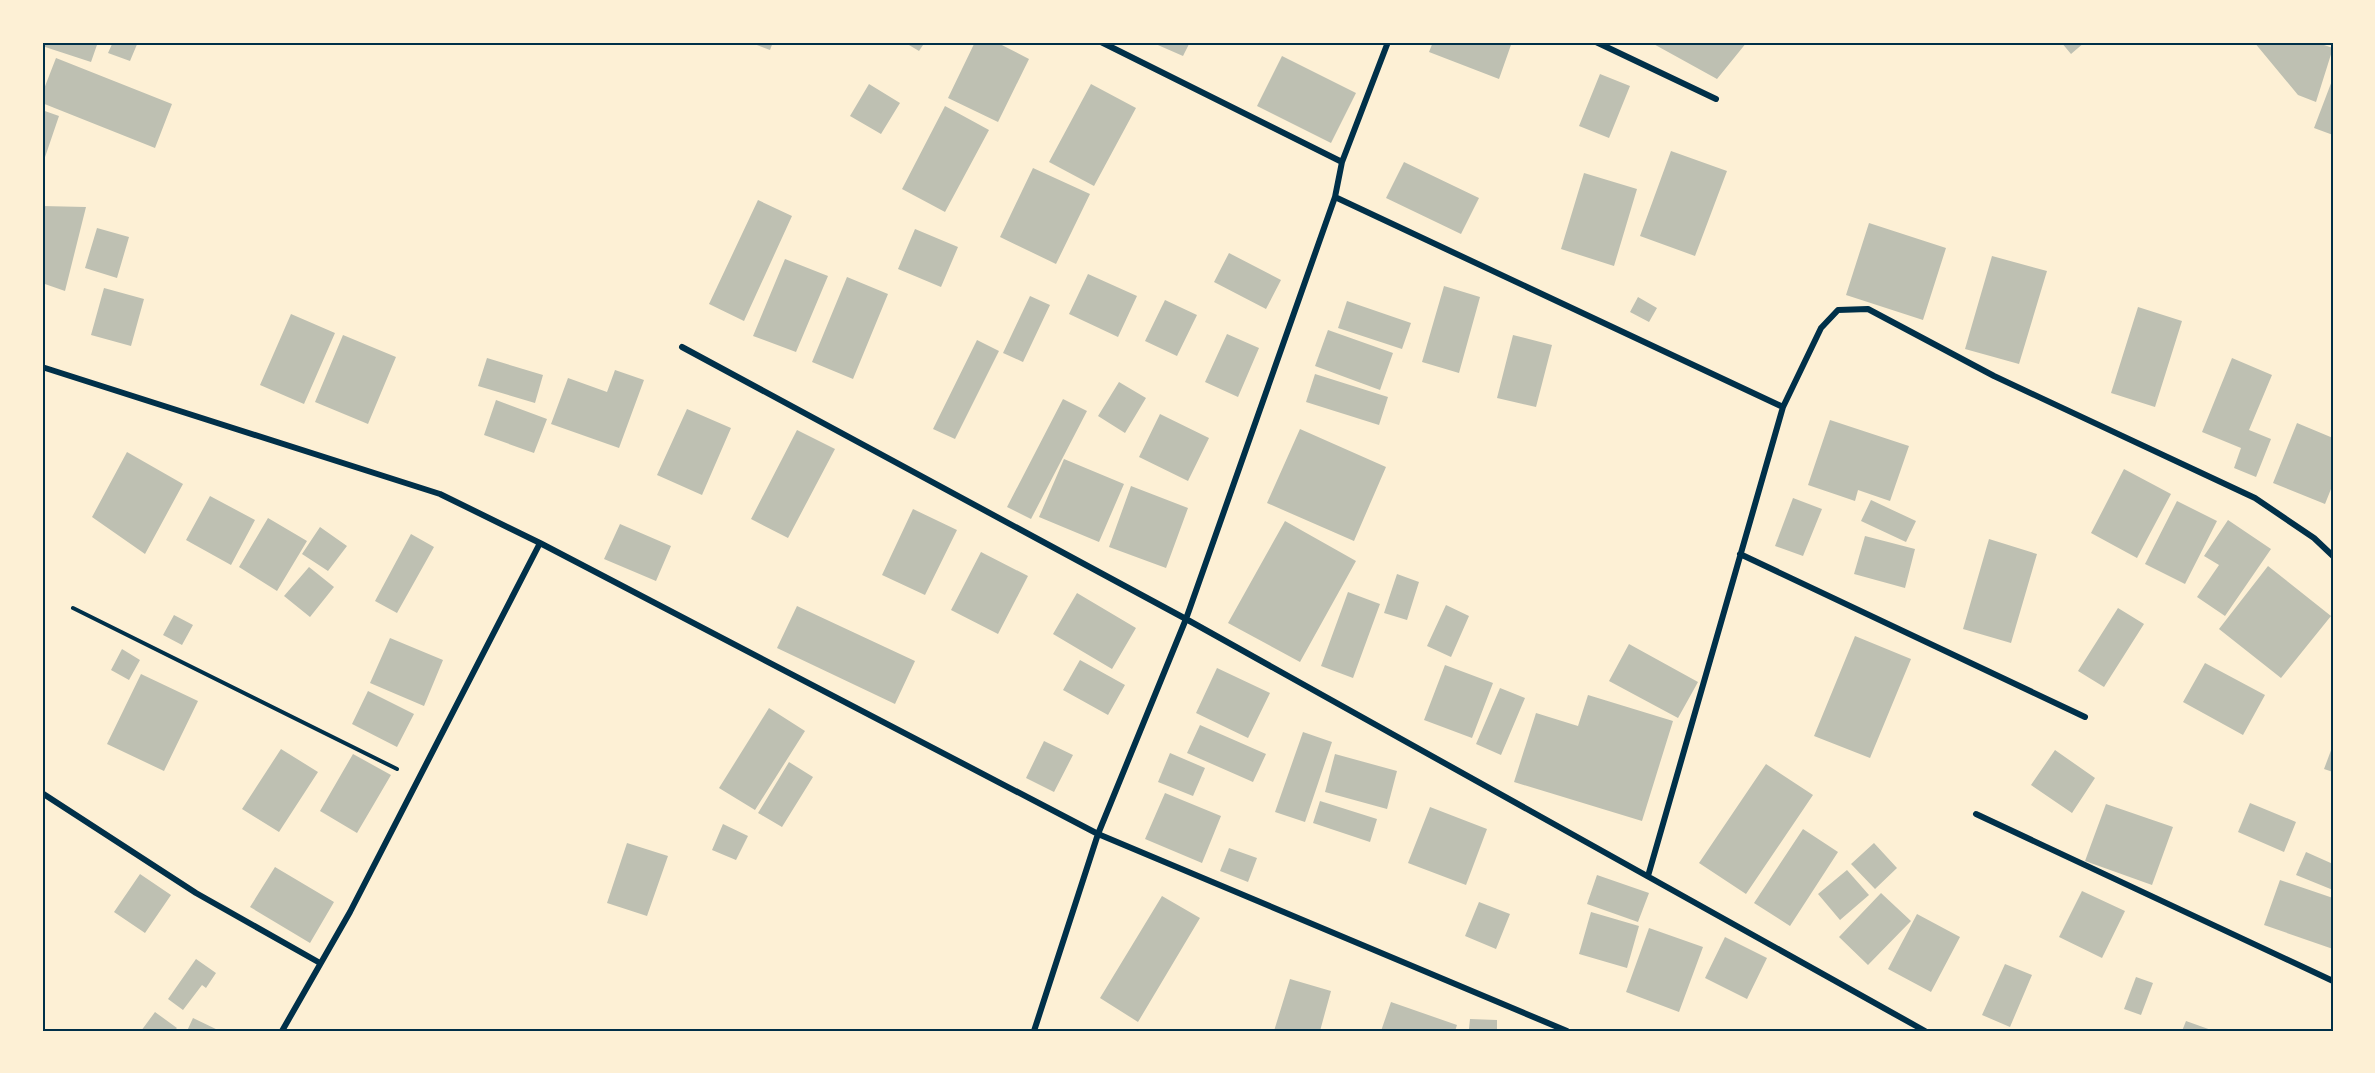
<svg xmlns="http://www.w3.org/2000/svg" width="2375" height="1073" font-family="Literata,serif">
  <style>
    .building { fill: #bec0b2 }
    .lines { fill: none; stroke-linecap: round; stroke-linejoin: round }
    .path { stroke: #003049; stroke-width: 4 }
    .minor { stroke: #003049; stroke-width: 6 }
    .neatline { fill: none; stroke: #003049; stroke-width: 2 }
  </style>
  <rect width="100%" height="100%" fill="#fdf0d5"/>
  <path class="building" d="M42,42H98L91,62L42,46Z
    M113,42H138L130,61L108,53Z
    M749,42H773L770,50Z
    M904,42H925L919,51Z
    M975,42H996L1029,59L998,122L948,98Z
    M1151,42H1190L1183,56Z
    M1433,42H1512L1499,79L1429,52Z
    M1650,42H1747L1717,79Z
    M2061,42H2085L2071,54Z
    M2254,42H2315L2333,48L2316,102L2298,95Z
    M1282,56L1356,93L1331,143L1257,106Z
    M56,58L172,104L155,148L42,103V94Z
    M1600,74L1630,86L1609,138L1579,126Z
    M2333,78V135L2314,128Z
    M869,84L900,103L881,134L850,116Z
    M1091,84L1136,108L1094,186L1049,162Z
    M945,106L989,130L945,212L902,189Z
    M42,110L59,116L42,166Z
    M1671,151L1727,171L1695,256L1640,236Z
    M1404,162L1479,198L1461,234L1386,198Z
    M1033,168L1090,194L1056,264L1000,237Z
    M1584,173L1637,189L1614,266L1561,249Z
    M758,200L792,216L744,321L709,304Z
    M42,206L86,207L65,291L42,283Z
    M1869,223L1946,248L1923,320L1846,295Z
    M97,228L129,237L117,278L85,268Z
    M915,229L958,247L941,287L898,269Z
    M1229,253L1281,280L1266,309L1214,282Z
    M1992,256L2047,271L2019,364L1965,349Z
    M785,259L828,276L796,352L753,336Z
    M1088,274L1137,296L1118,337L1069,314Z
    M847,277L888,294L853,379L812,362Z
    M1444,286L1480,297L1459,373L1422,362Z
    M104,288L144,299L131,346L91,335Z
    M1030,296L1050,305L1023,362L1003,353Z
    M1638,297L1657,308L1649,322L1630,312Z
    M1165,300L1197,315L1177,356L1145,341Z
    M1347,301L1411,323L1402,349L1338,328Z
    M2138,307L2182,321L2155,407L2111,393Z
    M291,314L335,333L304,404L260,385Z
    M1328,330L1393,353L1380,390L1315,366Z
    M1227,334L1259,348L1238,397L1205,382Z
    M343,335L396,357L368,424L315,402Z
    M1513,335L1552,345L1536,407L1497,398Z
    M977,340L999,351L955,439L933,429Z
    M487,358L543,375L535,403L478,386Z
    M2232,358L2272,375L2249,430L2271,439L2256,477L2234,468L2241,448L2202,432Z
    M615,370L644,380L619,448L551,424L568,378L607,392Z
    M1315,374L1388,397L1379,425L1306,402Z
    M1119,382L1146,398L1125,433L1098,416Z
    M1063,399L1087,411L1031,519L1007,507Z
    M496,400L547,419L534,453L484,435Z
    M687,409L731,428L702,495L657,475Z
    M1160,414L1209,438L1188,481L1139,457Z
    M1830,420L1909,446L1890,501L1858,490L1855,501L1808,485Z
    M2297,423L2333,438V484L2325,504L2273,483Z
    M1300,429L1386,467L1354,541L1267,503Z
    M797,430L835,449L788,538L751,519Z
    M127,452L183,484L145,554L92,517Z
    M1064,459L1124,484L1099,542L1039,517Z
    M2124,469L2171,494L2137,558L2091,533Z
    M1131,486L1188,508L1166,568L1109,547Z
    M210,496L255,520L231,565L186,540Z
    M1793,498L1822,509L1803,556L1775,546Z
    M1871,500L1916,521L1906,542L1861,521Z
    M2177,501L2217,521L2185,584L2145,564Z
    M913,509L957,530L925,595L882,575Z
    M268,518L307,541L277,591L239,567Z
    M2228,520L2271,549L2225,616L2197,597L2219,565L2204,556Z
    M1285,521L1356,561L1300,662L1228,623Z
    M620,524L671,546L656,581L604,559Z
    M320,527L347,546L328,571L302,554Z
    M411,534L434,547L397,613L375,601Z
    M1865,536L1915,549L1905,588L1854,574Z
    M1989,539L2037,554L2011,643L1963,629Z
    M981,552L1028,576L998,634L951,610Z
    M2268,566L2331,616L2281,678L2219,629Z
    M309,567L334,587L310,617L284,596Z
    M1397,574L1419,582L1407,620L1384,613Z
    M1348,592L1380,604L1353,678L1321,666Z
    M1077,593L1136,628L1112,669L1053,634Z
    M1446,605L1469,616L1451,657L1427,646Z
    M797,606L915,661L895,704L777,648Z
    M2118,608L2144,624L2104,687L2078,671Z
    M174,615L193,625L182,645L163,635Z
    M1855,636L1911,659L1870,758L1814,736Z
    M390,638L443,660L424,706L370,683Z
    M1629,644L1698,682L1678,718L1609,681Z
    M122,649L140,660L129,680L111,670Z
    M1080,660L1125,685L1108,715L1063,690Z
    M2205,663L2265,695L2243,735L2183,702Z
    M1445,665L1493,683L1472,738L1424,720Z
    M1217,668L1270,693L1248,738L1196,713Z
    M141,674L198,701L164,771L107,744Z
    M1500,688L1525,698L1501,755L1476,744Z
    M368,691L414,714L397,747L352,724Z
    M1588,695L1673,721L1642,821L1514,782L1536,713L1578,726Z
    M769,708L805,731L755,810L719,788Z
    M1200,725L1266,754L1253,782L1187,753Z
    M1303,732L1332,742L1305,822L1275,812Z
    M1044,741L1073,755L1054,792L1026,778Z
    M2333,745V772L2324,769Z
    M281,749L318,772L279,832L242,809Z
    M2055,750L2095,778L2072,813L2031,785Z
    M1170,753L1205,768L1193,796L1158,782Z
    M353,754L391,775L357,833L320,811Z
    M1335,754L1397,771L1387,809L1325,792Z
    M789,762L813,777L782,827L758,813Z
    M1766,764L1813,795L1746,894L1699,863Z
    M1165,793L1221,816L1202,863L1145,839Z
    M1320,801L1377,819L1370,842L1313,823Z
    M2250,803L2296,822L2284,852L2238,832Z
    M2106,804L2173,827L2152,885L2085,861Z
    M1430,807L1487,829L1466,885L1408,863Z
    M723,824L748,836L736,860L712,850Z
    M1803,829L1838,852L1790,926L1754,903Z
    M627,843L668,856L647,916L607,903Z
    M1874,843L1897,868L1875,889L1851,864Z
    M1229,848L1257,858L1248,882L1220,871Z
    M2306,852L2333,864V890L2296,875Z
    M275,867L334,902L310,943L250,907Z
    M1847,870L1869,895L1840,920L1818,894Z
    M140,874L171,895L145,933L114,912Z
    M1597,875L1649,893L1638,922L1587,904Z
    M2280,880L2333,898V949L2264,925Z
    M2082,891L2125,911L2102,958L2059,937Z
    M1881,893L1911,921L1868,965L1839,937Z
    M1162,896L1200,918L1138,1022L1100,998Z
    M1479,902L1510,914L1496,949L1465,936Z
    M1591,912L1639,926L1627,968L1579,954Z
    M1917,914L1960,937L1931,992L1888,969Z
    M1649,928L1703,947L1679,1012L1626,992Z
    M1725,937L1767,958L1747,999L1705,978Z
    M196,959L216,973L206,988L202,985L183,1010L168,999Z
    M2005,964L2032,975L2010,1027L1982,1015Z
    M2136,977L2153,983L2141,1015L2124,1009Z
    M1290,979L1331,991L1320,1031H1274Z
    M1391,1002L1457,1025L1455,1031H1381Z
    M155,1012L177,1028L174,1031H141Z
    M193,1018L220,1031H187Z
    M1470,1019L1497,1020V1029H1469Z
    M2186,1021L2214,1031H2182Z"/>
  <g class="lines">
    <path class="path" d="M73,608L397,769"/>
    <path class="minor" d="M1101,42L1342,162
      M1596,42L1716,99
      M1335,197L1783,407L1648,876
      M682,347L1186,619L1925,1031
      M42,367L440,494L540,543L1098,834L1567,1031
      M1783,407L1821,328L1838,310L1868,309L1994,376L2255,498L2314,538L2333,556
      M1740,554L2085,717
      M42,793L196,893L320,963
      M1976,814L2333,981
      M282,1031L350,912L540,543
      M1034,1031L1098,834L1186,619L1335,197L1342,162L1388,42"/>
  </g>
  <rect width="2375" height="1073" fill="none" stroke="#fdf0d5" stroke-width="87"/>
  <rect x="44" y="44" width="2288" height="986" class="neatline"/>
</svg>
